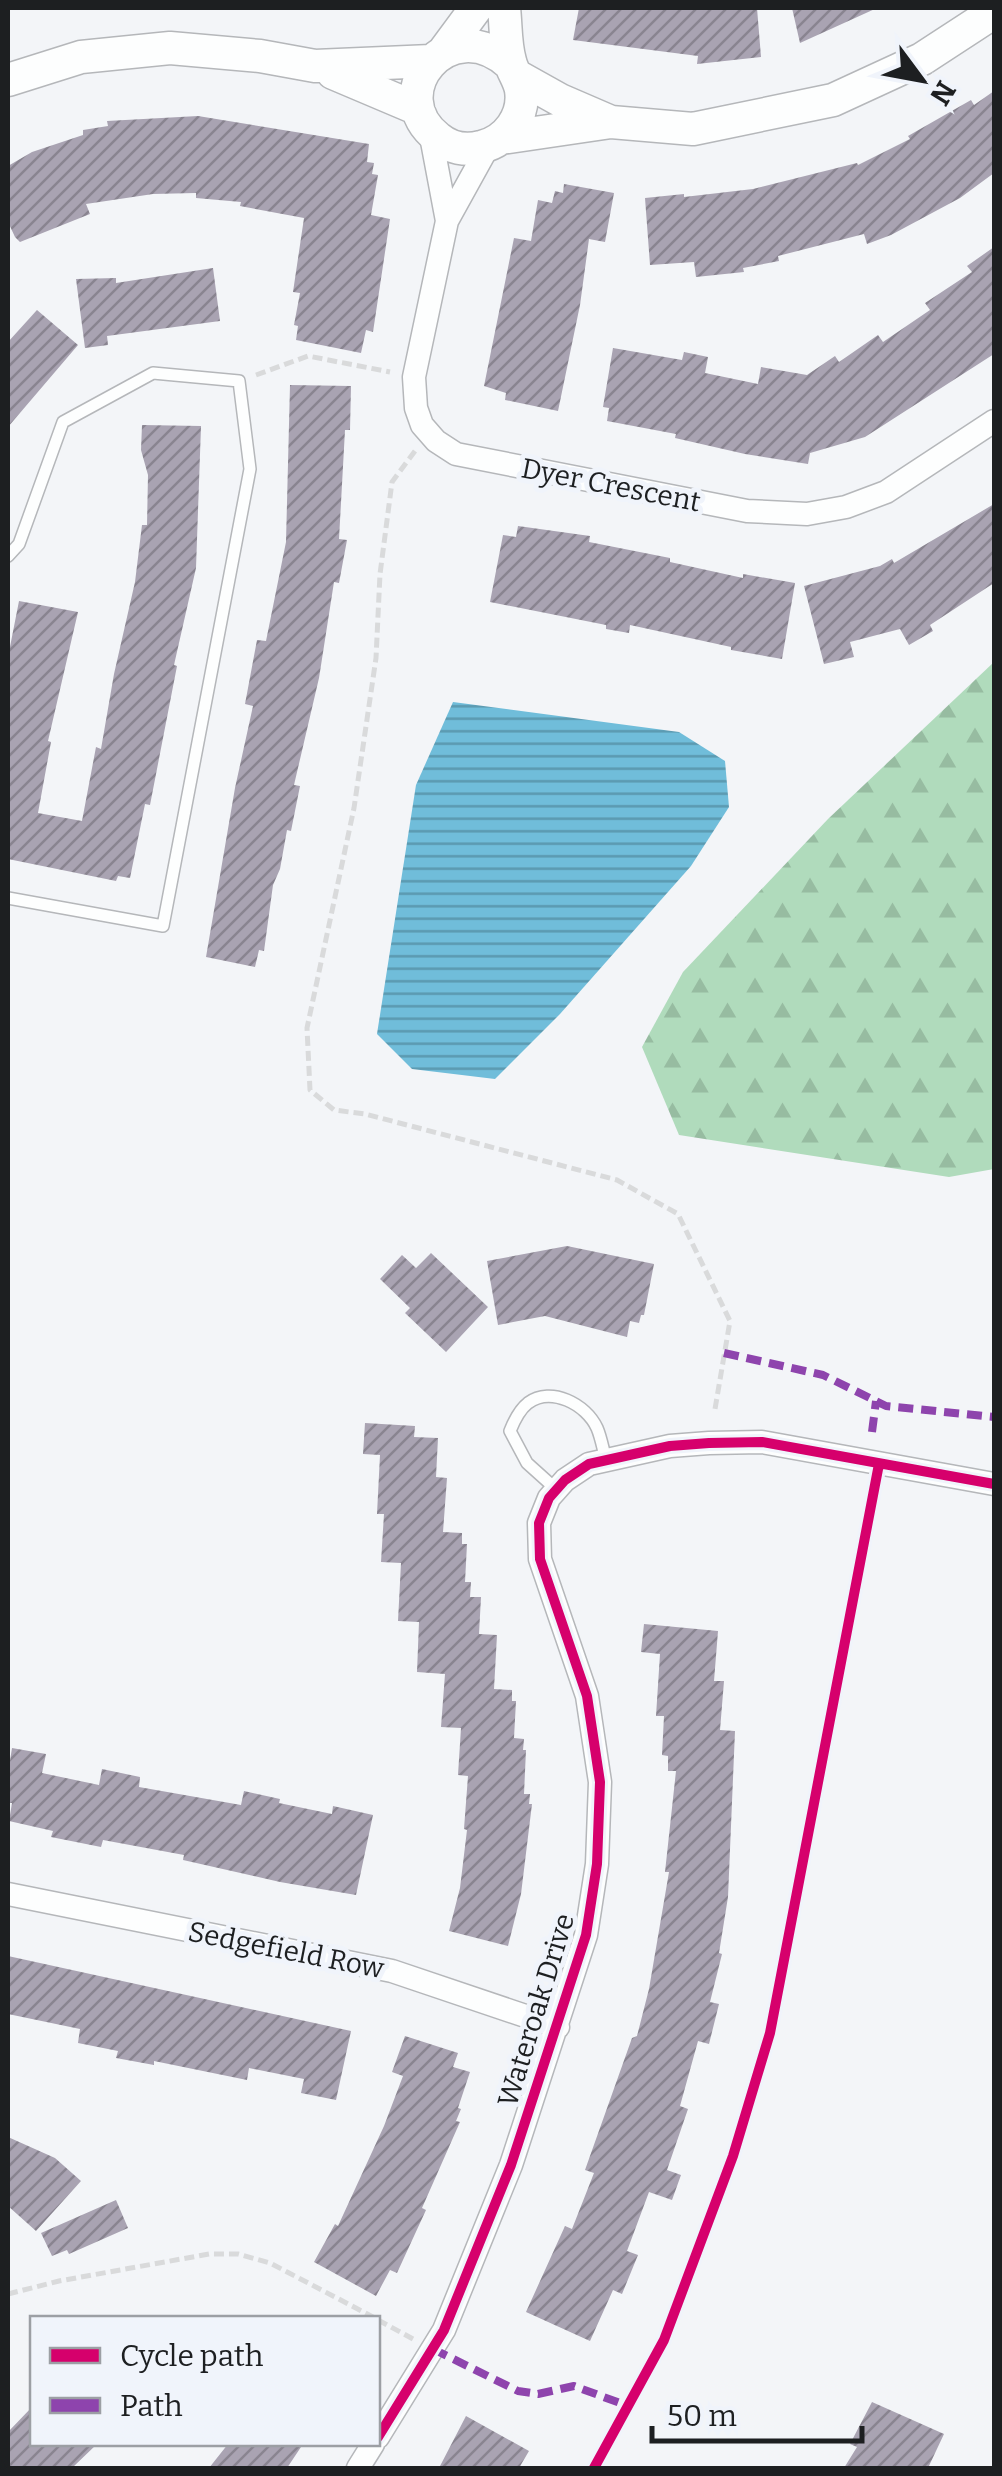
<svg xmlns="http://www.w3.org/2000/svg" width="1002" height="2476" font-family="Bitter,serif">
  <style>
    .forest { fill: url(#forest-firs) }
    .water { fill: url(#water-rules) }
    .building { fill: url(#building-hatch) }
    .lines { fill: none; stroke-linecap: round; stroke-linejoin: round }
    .lane-casing { stroke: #b5b7ba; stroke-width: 14 }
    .street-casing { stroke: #b5b7ba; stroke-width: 25 }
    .secondary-casing { stroke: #b5b7ba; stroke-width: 35 }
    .path { stroke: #d9dadb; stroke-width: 5; stroke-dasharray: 10 5; stroke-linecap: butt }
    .lane { stroke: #fdfefe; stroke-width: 11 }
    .street { stroke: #fdfefe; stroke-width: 22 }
    .secondary { stroke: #fdfefe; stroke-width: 32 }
    .quiet { stroke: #8e44ad; stroke-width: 8; stroke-dasharray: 15 8; stroke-linecap: butt }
    .cycleway-casing { stroke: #f0f4fb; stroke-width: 16 }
    .cycleway { stroke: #d6006c; stroke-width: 10 }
    .labels { text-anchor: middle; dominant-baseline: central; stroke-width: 10; stroke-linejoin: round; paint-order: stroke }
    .street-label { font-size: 28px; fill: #1d1f21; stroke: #f0f4fb }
  </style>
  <defs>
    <pattern id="forest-firs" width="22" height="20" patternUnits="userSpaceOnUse" patternTransform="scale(2.5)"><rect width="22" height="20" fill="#b0dbbc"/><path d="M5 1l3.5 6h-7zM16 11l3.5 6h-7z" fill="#97bca1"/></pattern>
    <pattern id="water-rules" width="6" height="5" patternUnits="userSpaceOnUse" patternTransform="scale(2.5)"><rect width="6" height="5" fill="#70bdda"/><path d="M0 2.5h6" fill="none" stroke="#5b99b0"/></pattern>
    <pattern id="building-hatch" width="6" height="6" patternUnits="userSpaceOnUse" patternTransform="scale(2.5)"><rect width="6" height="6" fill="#a9a3b2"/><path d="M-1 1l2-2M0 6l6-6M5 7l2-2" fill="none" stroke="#898490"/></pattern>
  </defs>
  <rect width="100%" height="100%" fill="#f3f5f8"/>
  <path class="forest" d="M994,662V1169L949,1177L679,1135L642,1047L683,972L828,819Z"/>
  <path class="water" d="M453,702L679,732L725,761L729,807L691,866L560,1014L495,1079L412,1069L377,1034L416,785Z"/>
  <path class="building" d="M579,8H757L761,57L697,64L698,56L573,40Z
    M792,8H877L800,43Z
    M994,91V173L960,198L891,235L867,244L864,234L778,256L779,261L743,268L744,272L696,277L694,262L650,265L645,198L684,194V197L753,189L857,163L858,165L910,139L908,136L971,100L974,105Z
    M198,116L369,144L367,162L374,163L372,174L378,175L371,215L390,219L373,332L366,330L361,353L296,340L298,326L294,325L300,293L293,292L304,218L240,206L241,202L196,198V193L153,194L86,204L90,214L20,242L15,237L8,222V166L32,152L83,135V130L108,126L107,121Z
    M564,184L614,193L605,242L589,239L580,305L558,411L505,400L506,393L484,386L514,238L531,241L538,200L552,203L555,191L563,193Z
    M994,247V354L865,437L810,453L808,464L745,454L675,438L676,434L607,421L609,408L603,407L613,348L682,360L684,352L708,357L705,373L758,384L761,367L807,375L835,356L839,362L878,335L883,342L930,310L925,303L972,272L967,266Z
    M213,268L220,321L107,336L108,345L85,348L76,279L116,278V283Z
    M37,310L78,345L8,427V342Z
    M290,385L351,386L350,430H345L339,539L347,540L339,583L334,582L319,678L294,785L300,786L291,831L287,830L280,869L273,885L264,951L259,950L255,967L206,957L235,788L253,706L245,704L257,640L266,641L286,542Z
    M142,425L201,426L196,568L174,665L177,666L150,805L145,804L130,878L118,876L116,881L8,859V657L19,601L78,612L48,741L51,742L38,813L82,821L96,747L101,749L114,674L135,582L142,525H147L148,475L141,450Z
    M994,504V583L930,625L933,631L909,645L900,629L850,642L854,657L824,664L804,586L880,566L892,559L894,563Z
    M518,526L590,536L589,542L670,558V562L743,578V574L795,583L782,659L731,650V647L630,625L629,633L606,629V625L490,602L503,535L516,537Z
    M567,1246L654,1264L644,1315H641L639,1323L630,1321L627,1337L545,1316L498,1325L487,1261Z
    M431,1253L488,1307L446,1352L405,1313L410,1308L380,1279L402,1255L416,1268Z
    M365,1423L415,1426L414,1437L438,1438L436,1477L447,1478L443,1532L462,1533V1544H467L465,1582H471L470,1597H481L479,1634L497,1635L494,1689L512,1690V1701H516L514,1738L524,1739L523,1750H526L524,1794H530L529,1804H532L521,1894L508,1946L449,1931L460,1888L467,1830L464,1829L468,1776L458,1775L461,1728L441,1727L445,1674L417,1672L419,1622L398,1621L401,1563L381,1562L384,1514H377L380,1455L363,1454Z
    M644,1624L718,1631L714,1681H724L720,1730L735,1731L728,1897L719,1953L722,1954L710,2002L719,2004L709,2044L698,2041L680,2106L688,2109L667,2170L681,2175L672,2200L649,2192L627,2251L638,2255L622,2294L613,2290L590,2341L526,2312L565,2226L572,2229L594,2173L585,2170L632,2038L637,2036L649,1989L669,1872H665L676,1771H668V1756L662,1755L664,1716H656L660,1654L641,1652Z
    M12,1748L46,1754L42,1773L99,1785L102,1769L140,1777L139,1787L241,1805L244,1791L280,1799L279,1803L332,1814L333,1806L373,1815L356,1895L280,1882L183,1860L184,1855L103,1840L101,1847L51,1837L53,1831L9,1821L12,1803H8V1773Z
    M8,1956L351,2031L336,2100L301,2093L304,2079L249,2068L247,2080L154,2061V2065L116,2058L118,2051L78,2043L80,2029L8,2014Z
    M405,2036L458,2053L453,2067L470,2072L458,2108L461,2109L456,2121L460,2122L422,2208L426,2210L397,2273L390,2270L376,2296L314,2262L335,2224L338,2226L384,2126L403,2076L392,2072Z
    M8,2137L55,2158L81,2181L36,2231L8,2206Z
    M116,2200L128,2228L69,2254L67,2250L52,2256L41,2233Z
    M872,2402L944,2434L928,2468H844L857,2447L850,2444Z
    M32,2407V2444H97L72,2468H8V2432Z
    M466,2416L529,2451L519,2468H439Z
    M228,2444H303L287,2468H209Z"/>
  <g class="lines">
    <defs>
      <path id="lane" d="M8,556L19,544L63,422L153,373L239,381L250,469L163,926L8,898
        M557,1490L527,1463L510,1431C514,1421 519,1410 528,1403C551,1386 586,1404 597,1428C601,1437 603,1449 606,1460"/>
      <path id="street" d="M430,131L447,221
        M489,145L447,221L414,377L416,408L422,425L436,441L456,454L747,511L807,514L846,507L886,492L994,421
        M8,1894L392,1971L558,2027
        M378,2437L444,2330L511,2165L586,1935L597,1864L600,1782L587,1696L540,1559L539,1523L549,1498L565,1480L589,1464L670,1446L709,1443L762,1442L994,1484
        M358,2468L373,2444"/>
      <path id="secondary" d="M504,8C506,25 505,44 510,61C512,71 519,79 521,90C525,116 507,141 481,147C466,151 450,148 438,138C381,94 449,9 510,64
        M445,50L476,8
        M333,73L418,109
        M517,76L560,100L611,122
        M8,80L81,57L170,48L260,56L315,66L431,61
        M501,138L611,122L693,129L833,100L922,59L994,12"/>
    </defs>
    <use href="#lane" class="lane-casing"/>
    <use href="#street" class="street-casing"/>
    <use href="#secondary" class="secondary-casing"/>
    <path class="path" d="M256,375L308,356L390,372
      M415,451L392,482L380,574L376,658L354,808L307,1028L310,1090L334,1110L365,1114L617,1180L678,1214L730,1321L715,1409
      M8,2294L59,2281L209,2254H238L270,2263L375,2318
      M378,2320L413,2339"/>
    <use href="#lane" class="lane"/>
    <use href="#street" class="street"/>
    <use href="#secondary" class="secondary"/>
    <path class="quiet" d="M724,1353L823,1375L886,1406L994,1417
      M872,1432L876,1401
      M433,2349L518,2391L538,2394L574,2386L628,2406"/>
    <defs>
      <path id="cycleway" d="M378,2437L444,2330L511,2165L586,1935L597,1864L600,1782L587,1696L540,1559L539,1523L549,1498L565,1480L589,1464L670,1446L709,1443L762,1442L994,1484
        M594,2468L664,2340L733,2156L770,2033L879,1464"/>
    </defs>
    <use href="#cycleway" class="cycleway-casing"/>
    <use href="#cycleway" class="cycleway"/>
  </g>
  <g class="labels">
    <g class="street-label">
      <text transform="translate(611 485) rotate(11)">Dyer Crescent</text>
      <text transform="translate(286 1950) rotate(11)">Sedgefield Row</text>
      <text transform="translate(536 2010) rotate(-73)">Wateroak Drive</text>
    </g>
  </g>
  <rect width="1002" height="2476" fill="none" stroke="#1d1f21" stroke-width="20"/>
  <rect x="30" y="2316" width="350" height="130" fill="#f0f4fb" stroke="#9c9fa4" stroke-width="2.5"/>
  <rect x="50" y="2348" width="50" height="15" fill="#d6006c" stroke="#9c9fa4" stroke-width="2.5"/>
  <text x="120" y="2366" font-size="30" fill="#1d1f21">Cycle path</text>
  <rect x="50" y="2398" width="50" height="15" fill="#8e44ad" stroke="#9c9fa4" stroke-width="2.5"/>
  <text x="120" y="2416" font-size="30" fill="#1d1f21">Path</text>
  <g transform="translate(922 80) rotate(122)" stroke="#f0f4fb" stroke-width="8" paint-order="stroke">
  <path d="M0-8L18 38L0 25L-18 38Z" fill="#1d1f21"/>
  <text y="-15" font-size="28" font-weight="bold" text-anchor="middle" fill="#1d1f21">N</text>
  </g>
  <path d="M652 2426v15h210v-15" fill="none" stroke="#1d1f21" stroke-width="5"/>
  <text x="667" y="2426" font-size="30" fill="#1d1f21" stroke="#f0f4fb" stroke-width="8" paint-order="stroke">50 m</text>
</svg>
